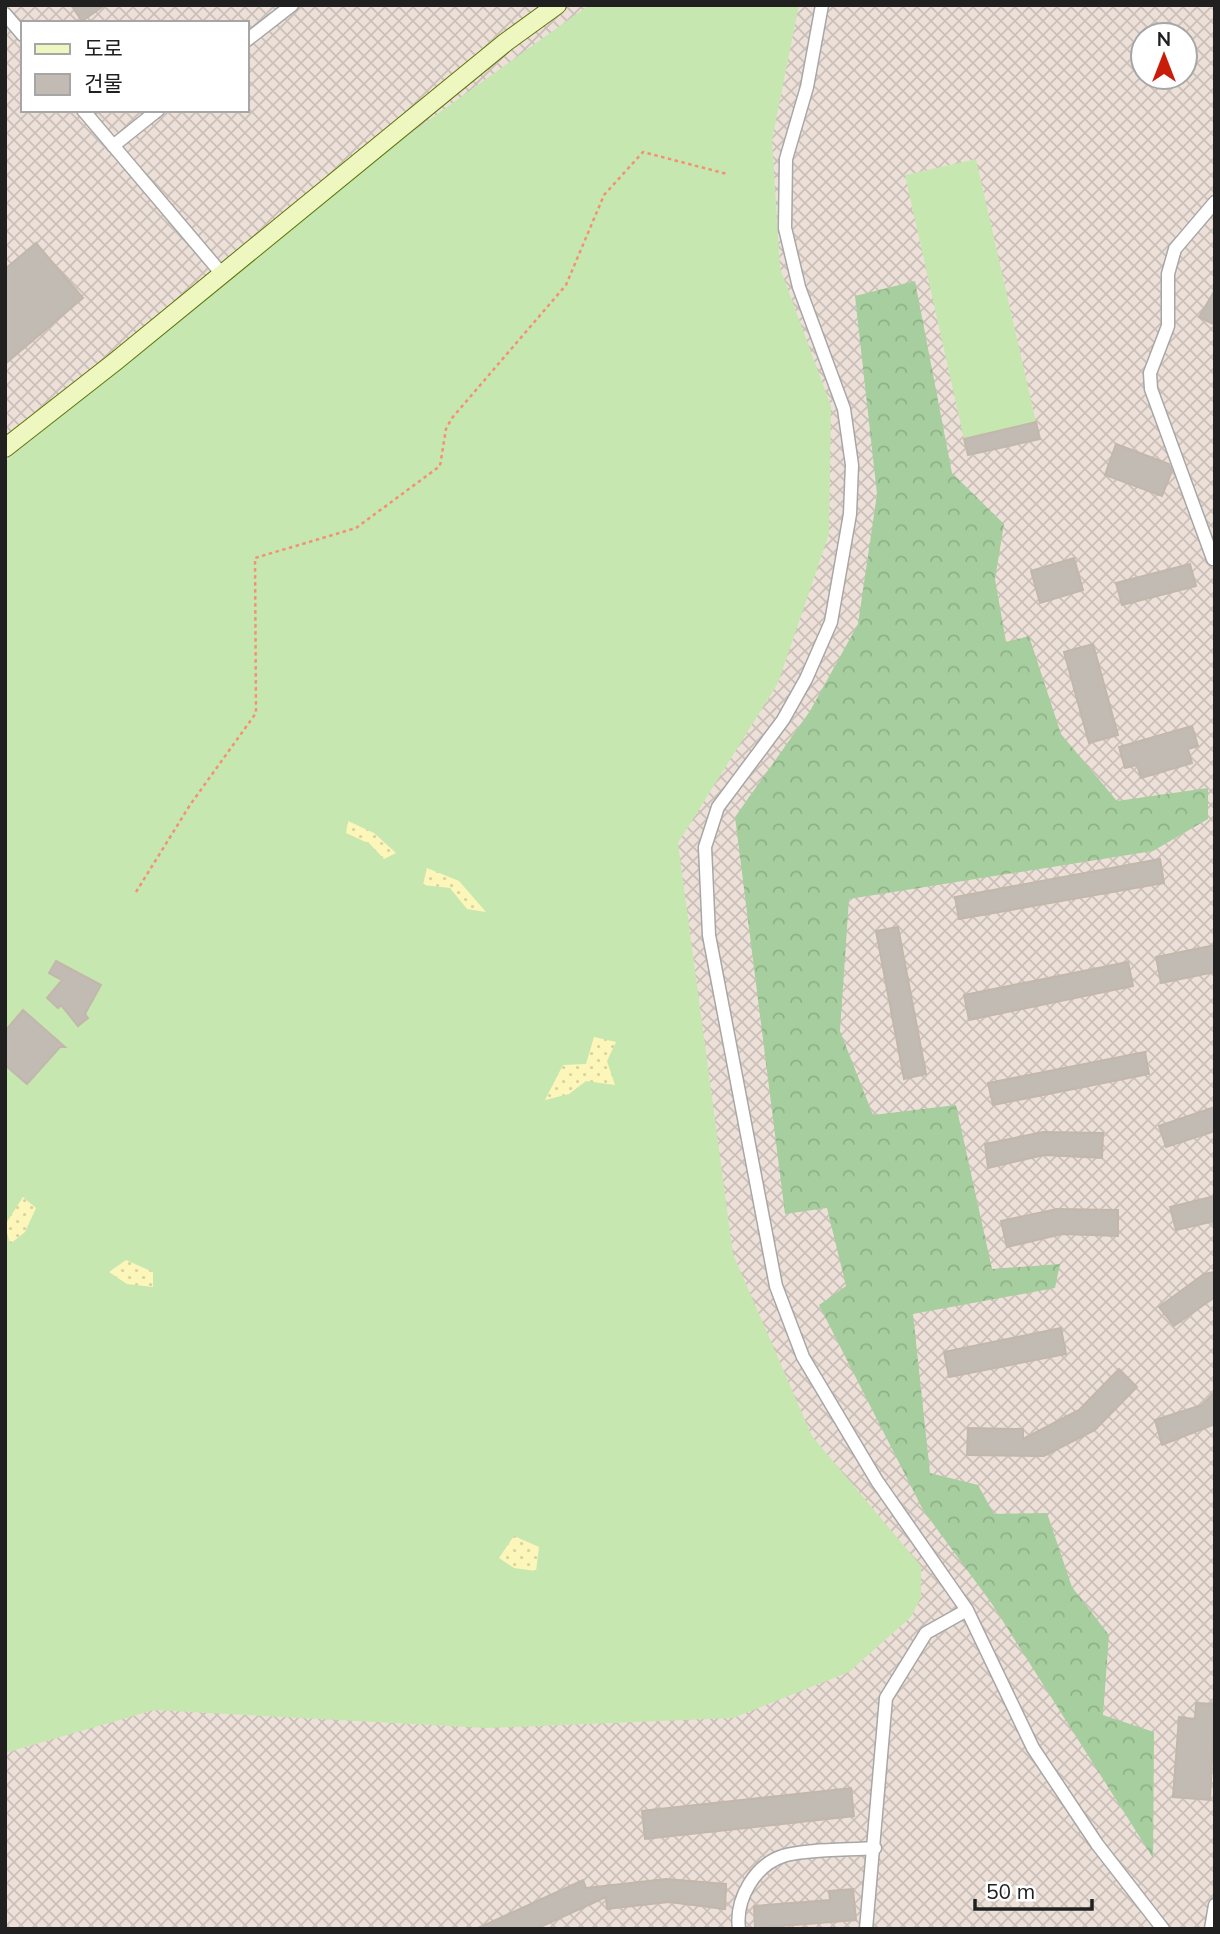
<svg xmlns="http://www.w3.org/2000/svg" width="1220" height="1934" font-family="Mulish,'Noto Sans KR',sans-serif">
  <style>
    .military { fill: url(#military-cross-hatch); fill-rule: evenodd }
    .grass { fill: #c6e8b0 }
    .forest { fill: url(#forest-crowns) }
    .sand { fill: url(#sand-dots) }
    .building { fill: #c1bbb4; stroke: #c2b7aa; stroke-width: 2 }
    .lines { fill: none; stroke-linecap: round; stroke-linejoin: round }
    .street-casing { stroke: #a7a7a7; stroke-width: 15 }
    .secondary-casing { stroke: #5e750a; stroke-width: 20 }
    .path { stroke: #f49075; stroke-width: 2.5; stroke-dasharray: 3.5 3.5; stroke-linecap: butt }
    .street { stroke: #fff; stroke-width: 12 }
    .secondary { stroke: #eef7bf; stroke-width: 18 }
  </style>
  <defs>
    <pattern id="military-cross-hatch" width="8" height="8" patternUnits="userSpaceOnUse" patternTransform="scale(1.75)"><rect width="8" height="8" fill="#ede0d8"/><path d="M0 0l8 8M0 8l8-8" fill="none" stroke="#cbc0b9"/></pattern>
    <pattern id="forest-crowns" width="20" height="18" patternUnits="userSpaceOnUse" patternTransform="scale(1.75)"><rect width="20" height="18" fill="#a7ce9e"/><path d="M2 6a3 3 0 1 1 6 0M12 15a3 3 0 1 1 6 0" fill="none" stroke="#8fb188"/></pattern>
    <pattern id="sand-dots" width="8" height="8" patternUnits="userSpaceOnUse" patternTransform="scale(1.75)"><rect width="8" height="8" fill="#fcf6ba"/><path d="M2 2h.1M6 6h.1" fill="none" stroke="#d8d3a0" stroke-width="1.8" stroke-linecap="round"/></pattern>
  </defs>
  <rect width="100%" height="100%" fill="#f0eee8"/>
  <path class="military" d="M5,5H1215V1929H5ZM23,23H247V110H23ZM1143,35H1185V77H1143Z"/>
  <path class="grass" d="M589,5H799L772,140L780,268L831,406L829,534L778,683L678,843L733,1254L812,1436L921,1566V1597L911,1617L849,1672L733,1718L487,1728L154,1710L5,1753V461L404,138Z
    M976,159L1036,422L964,439L905,175Z"/>
  <path class="forest" d="M915,281L952,473L1004,524L995,579L1006,642L1029,636L1061,734L1117,801L1208,788V819L1153,851L849,899L840,1031L873,1115L956,1105L992,1269L1060,1264L1055,1288L913,1314L930,1473L978,1485L994,1514L1047,1513L1072,1587L1109,1635L1103,1715L1154,1732L1153,1858L992,1604L923,1510L819,1305L846,1286L827,1208L785,1214L735,817L810,711L858,624L877,494L855,296Z"/>
  <path class="sand" d="M348,821L374,833L396,853L384,859L370,844L346,833Z
    M427,868L459,881L486,912L467,909L450,888L423,885Z
    M594,1037L616,1042L607,1061L615,1085L586,1081L569,1094L545,1100L563,1065L586,1064Z
    M23,1197L36,1208L25,1232L10,1244L5,1225Z
    M126,1260L153,1272V1287L127,1284L109,1272Z
    M514,1536L539,1547L536,1571L514,1568L499,1558Z"/>
  <path class="building" d="M71,5H105L82,21Z
    M36,243L83,298L5,364V269Z
    M1215,290V325L1199,317Z
    M1036,422L1040,439L968,455L964,439Z
    M1116,444L1169,464L1172,471L1162,496L1105,475Z
    M1074,558L1083,590L1040,603L1031,571Z
    M1190,564L1196,586L1122,605L1116,583Z
    M1093,644L1118,735L1089,743L1064,652Z
    M1192,726L1198,746L1188,749L1192,763L1141,778L1137,765L1125,768L1119,747Z
    M1160,859L1164,883L959,919L955,897Z
    M898,927L926,1074L904,1079L876,931Z
    M1215,945V972L1161,983L1156,957Z
    M56,961L101,985L85,1014L88,1018L78,1026L61,1005L58,1008L47,998L62,980L49,973Z
    M1128,962L1133,986L969,1020L964,995Z
    M23,1010L65,1047H60L27,1084L5,1065V1031Z
    M1145,1052L1149,1074L993,1105L988,1083Z
    M1215,1107V1131L1166,1147L1159,1126Z
    M1043,1132L1103,1133L1102,1158L1044,1155L988,1168L985,1144Z
    M1215,1196V1221L1176,1230L1170,1207Z
    M1057,1209L1118,1210V1236L1062,1234L1007,1247L1001,1221Z
    M1215,1272V1297L1174,1326L1159,1307L1204,1274Z
    M1061,1328L1066,1354L949,1377L944,1352Z
    M1119,1369L1137,1387L1095,1430L1044,1456L967,1455L968,1428L1023,1429V1439L1079,1410Z
    M1215,1392V1424L1162,1445L1155,1420L1202,1405Z
    M1196,1703L1215,1704L1210,1800L1173,1797L1179,1717L1195,1719Z
    M851,1788L854,1816L645,1839L642,1811Z
    M666,1879L726,1884L725,1909L669,1902L607,1909L606,1897L536,1929H476L583,1880L586,1888Z
    M853,1889L856,1920L755,1928L754,1906L830,1900L829,1891Z"/>
  <g class="lines">
    <defs>
      <path id="street" d="M822,5L807,87L786,159L785,228L799,287L844,409L852,465L850,514L831,622L806,679L783,720L718,807L705,847L709,935L776,1286L803,1357L877,1481L967,1610L926,1633L886,1698L866,1929
        M5,14L23,35
        M247,40L292,5
        M83,110L222,274
        M113,146L158,110
        M1213,559L1151,389L1150,373L1168,326V274L1175,249L1215,202
        M967,1610L1033,1748L1097,1844L1163,1929
        M739,1929C735,1899 755,1865 783,1856C804,1849 851,1850 875,1848
        M1211,1929L1215,1905"/>
      <path id="secondary" d="M5,448L116,361L506,42L557,5"/>
    </defs>
    <use href="#street" class="street-casing"/>
    <use href="#secondary" class="secondary-casing"/>
    <path class="path" d="M136,892L190,805L256,713L255,558L356,528L440,466L446,429L452,418L566,285L604,195L643,152L727,174"/>
    <use href="#street" class="street"/>
    <use href="#secondary" class="secondary"/>
  </g>
  <rect width="1220" height="1934" fill="none" stroke="#202020" stroke-width="14"/>
  <rect x="21" y="21" width="228" height="91" fill="#ffffff" stroke="#a6a6a6" stroke-width="2"/>
  <rect x="35" y="44" width="35" height="10" fill="#eef7bf" stroke="#a6a6a6" stroke-width="2"/>
  <text x="84" y="56" font-size="21" fill="#202020">도로</text>
  <rect x="35" y="74" width="35" height="21" fill="#c1bbb4" stroke="#a6a6a6" stroke-width="2"/>
  <text x="84" y="91" font-size="21" fill="#202020">건물</text>
  <g transform="translate(1164 56)"><circle r="33" fill="#ffffff" stroke="#a6a6a6" stroke-width="2"/>
  <path d="M0-5L12 26L0 18L-12 26Z" fill="#c81e09"/>
  <text y="-10" font-size="19" font-weight="bold" text-anchor="middle" fill="#202020">N</text>
  </g>
  <path d="M975 1899v10h117v-10" fill="none" stroke="#202020" stroke-width="3.5"/>
  <text x="986" y="1899" font-size="21" fill="#202020" stroke="#ffffff" stroke-width="5" paint-order="stroke">50 m</text>
</svg>
